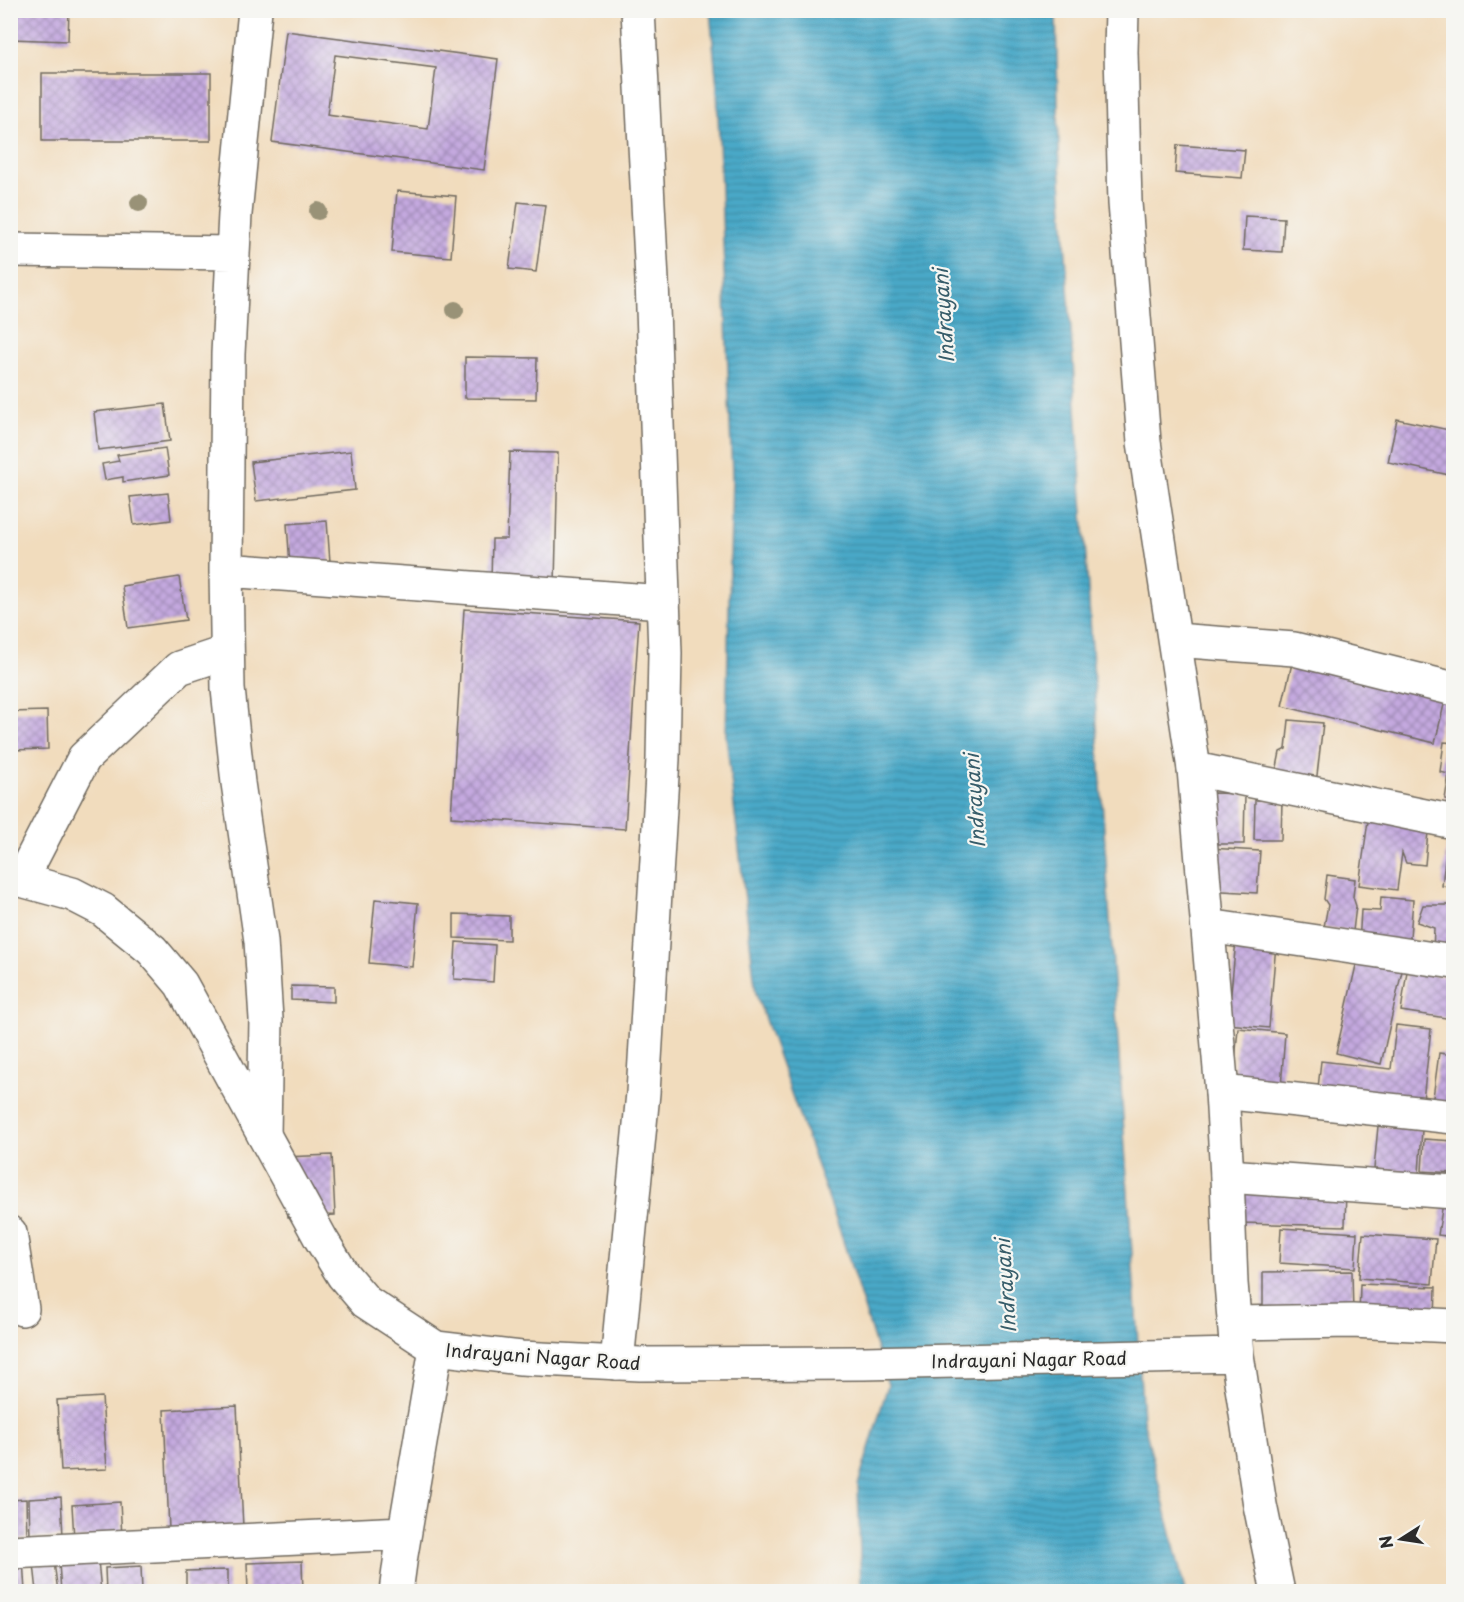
<svg xmlns="http://www.w3.org/2000/svg" width="1464" height="1602" font-family="'Playpen Sans',sans-serif">
  <style>
    .water { fill: url(#water-rules); stroke: #3a6a7a; stroke-width: 1.5 }
    .building { fill: url(#building-cross-hatch); fill-rule: evenodd }
    .lines { fill: none; stroke-linecap: round; stroke-linejoin: round }
    .street-casing { stroke: #70695e; stroke-width: 36 }
    .secondary-casing { stroke: #70695e; stroke-width: 36 }
    .street { stroke: #fff; stroke-width: 33 }
    .secondary { stroke: #fff; stroke-width: 33 }
    .tree { fill: #999277 }
    .labels { text-anchor: middle; dominant-baseline: central; stroke-width: 4.5; stroke-linejoin: round; paint-order: stroke }
    .street-label { font-size: 18px; fill: #2b2b2b; stroke: #f6f6f2 }
    .water-label { font-size: 20px; font-style: italic; fill: #375d6a; stroke: #f6f6f2 }
  </style>
  <defs>
    <pattern id="water-rules" width="6" height="5" patternUnits="userSpaceOnUse" patternTransform="scale(1.5)"><rect width="6" height="5" fill="#49a9c8"/><path d="M0 2.5h6" fill="none" stroke="#3d8aa3"/></pattern>
    <pattern id="building-cross-hatch" width="8" height="8" patternUnits="userSpaceOnUse" patternTransform="scale(1.5)"><rect width="8" height="8" fill="#c4a9df"/><path d="M0 0l8 8M0 8l8-8" fill="none" stroke="#9f8ab5"/></pattern>
  </defs>
  <rect width="100%" height="100%" fill="#f6f6f2"/>
  <filter id="ink" filterUnits="userSpaceOnUse"><feTurbulence type="fractalNoise" baseFrequency=".0167" numOctaves="2"/><feDisplacementMap in="SourceGraphic" scale="12" xChannelSelector="R" yChannelSelector="G"/><feConvolveMatrix kernelMatrix="1 2 1 2 8 2 1 2 1" color-interpolation-filters="sRGB"/></filter>
  <filter id="wash" filterUnits="userSpaceOnUse"><feTurbulence type="fractalNoise" baseFrequency=".008" numOctaves="4" result="noise"/><feDisplacementMap in="SourceGraphic" scale="24" xChannelSelector="R" yChannelSelector="G"/><feGaussianBlur stdDeviation="1.35" result="paint"/><feColorMatrix in="noise" values="0 0 0 0 0 0 0 0 0 0 0 0 0 0 0 0 0 1.4 0 .05"/><feComposite in="paint" operator="in"/></filter>
  <g filter="url(#wash)">
    <rect width="100%" height="100%" fill="#f1dcbd"/>
    <path class="water" d="M710,11H1056L1059,150L1143,1419L1185,1591H861L858,1485L888,1385L840,1231L756,994L726,736L732,475L717,87Z"/>
    <g id="blocks">
      <path class="building" d="M10,10H69L68,41L10,39Z
        M286,31L498,59L484,170L272,142ZM335,55L436,68L428,129L327,115Z
        M42,73H211V141H42Z
        M1177,145L1245,150L1242,178L1175,173Z
        M397,191L456,196L451,257L392,252Z
        M518,202L545,205L536,272L509,269Z
        M1245,216L1284,218L1282,252L1243,250Z
        M465,357L537,358L536,399L465,398Z
        M165,404L170,441L98,450L94,412Z
        M1397,419L1454,431V476L1388,462Z
        M165,448L169,475L123,482V477L105,480L102,464L119,461L117,455Z
        M351,451L355,490L256,501L251,462Z
        M510,452L558,453L555,584L491,582L492,539H507Z
        M168,493L171,520L134,525L130,497Z
        M327,521L330,562L290,565L287,524Z
        M179,577L186,620L128,628L122,586Z
        M464,609L639,621L625,829L451,817Z
        M1293,659L1446,696L1435,743L1282,706Z
        M47,711L48,749L10,750V712Z
        M1289,720L1323,723L1316,784L1276,772L1280,752L1286,749Z
        M1444,742L1454,743V800L1445,799L1449,774L1440,772Z
        M1213,793L1245,794L1244,844H1212Z
        M1255,800H1282L1281,840H1254Z
        M1369,814L1428,831L1425,865L1406,863L1402,853L1397,890L1359,885Z
        M1448,835L1454,836V888L1442,886Z
        M1209,848L1260,851L1257,893L1206,890Z
        M1327,875L1355,879L1353,897L1356,906L1353,931L1324,927L1328,905L1324,899Z
        M1381,897L1413,900L1410,937L1415,950L1359,945L1361,910L1380,911Z
        M375,899L418,903L412,967L369,963Z
        M1423,905H1454V953H1433L1434,928L1417,922Z
        M454,914L509,916V940L454,938Z
        M1236,940L1276,944L1269,1028L1228,1024Z
        M456,942L495,945L493,982L454,979Z
        M1357,961L1402,971L1381,1064L1336,1053Z
        M1407,971L1454,978V1006L1452,1019L1401,1011Z
        M291,986L334,987V1002L291,1000Z
        M1396,1025L1431,1029L1422,1109L1317,1097L1321,1061L1391,1069Z
        M1238,1028L1285,1033L1281,1088L1233,1084Z
        M1439,1053L1454,1055V1108L1432,1105Z
        M1378,1126L1422,1130L1419,1173L1374,1169Z
        M1424,1139L1454,1141V1173L1422,1171Z
        M332,1155L335,1215L288,1217L284,1157Z
        M1244,1183L1346,1188L1345,1226L1241,1223Z
        M1444,1196L1454,1198V1237L1438,1235Z
        M1281,1228L1357,1233L1355,1268L1279,1263Z
        M1363,1234L1436,1239L1432,1284L1359,1278Z
        M1352,1271L1353,1314H1263V1272Z
        M1360,1284L1436,1287L1435,1321L1359,1318Z
        M102,1397L107,1469L61,1471L57,1400Z
        M237,1406L243,1527L169,1530L164,1410Z
        M61,1497L63,1537L30,1538L29,1499Z
        M26,1499L27,1539L10,1540V1500Z
        M120,1502L122,1537L74,1539L72,1505Z
        M23,1559L25,1592H10V1560Z
        M98,1560L101,1592H61L59,1563Z
        M302,1561L303,1592H248L247,1563Z
        M54,1562L58,1592H37L34,1564Z
        M141,1566L142,1592H106L105,1568Z
        M228,1570V1592H186V1571Z"/>
    </g>
  </g>
  <g filter="url(#ink)">
    <use href="#blocks" fill-opacity="0" stroke="#70695e" stroke-width="1.5"/>
    <g class="lines">
      <defs>
        <path id="street" d="M255,10L235,214L228,354L226,570L228,689L238,783L261,941L266,1019L264,1135
          M10,250L233,253
          M226,570L663,602
          M1175,640L1294,649L1454,689
          M1194,769L1454,822
          M21,880L84,758L179,668L227,652
          M1208,926L1454,962
          M1222,1092L1454,1117
          M1227,1176L1454,1192
          M10,1233L22,1309
          M1234,1323L1352,1321L1454,1326
          M617,1363L643,1093L663,759L665,653L652,280L638,10
          M10,1552L404,1533
          M396,1592L401,1555L436,1348"/>
        <path id="secondary" d="M1122,10L1121,52L1125,203L1144,442L1194,769L1222,1092L1227,1176L1231,1283L1237,1355L1260,1505L1278,1592
          M10,879L21,880L72,894L103,910L152,950L181,984L321,1239L343,1275L366,1302L436,1348L521,1358L640,1364L864,1363L1237,1355"/>
      </defs>
      <use href="#street" class="street-casing"/>
      <use href="#secondary" class="secondary-casing"/>
      <use href="#street" class="street"/>
      <use href="#secondary" class="secondary"/>
    </g>
    <g class="tree">
      <circle cx="139" cy="203" r="9"/>
      <circle cx="318" cy="211" r="9"/>
      <circle cx="455" cy="310" r="9"/>
    </g>
  </g>
  <g class="labels">
    <g class="street-label">
      <text transform="translate(543 1356) rotate(4)">Indrayani Nagar Road</text>
      <text transform="translate(1029 1359) rotate(-1)">Indrayani Nagar Road</text>
    </g>
    <g class="water-label">
      <text transform="translate(943 316) rotate(-94)">Indrayani</text>
      <text transform="translate(974 801) rotate(-94)">Indrayani</text>
      <text transform="translate(1005 1286) rotate(-94)">Indrayani</text>
    </g>
  </g>
  <rect width="1464" height="1602" fill="none" stroke="#f6f6f2" stroke-width="36"/>
  <g transform="translate(1401 1539) rotate(258)" stroke="#f6f6f2" stroke-width="4.5" paint-order="stroke">
  <path d="M0-4.5L10 22L0 15L-10 22Z" fill="#2b2b2b"/>
  <text y="-9" font-size="16" font-weight="bold" text-anchor="middle" fill="#2b2b2b">N</text>
  </g>
</svg>
